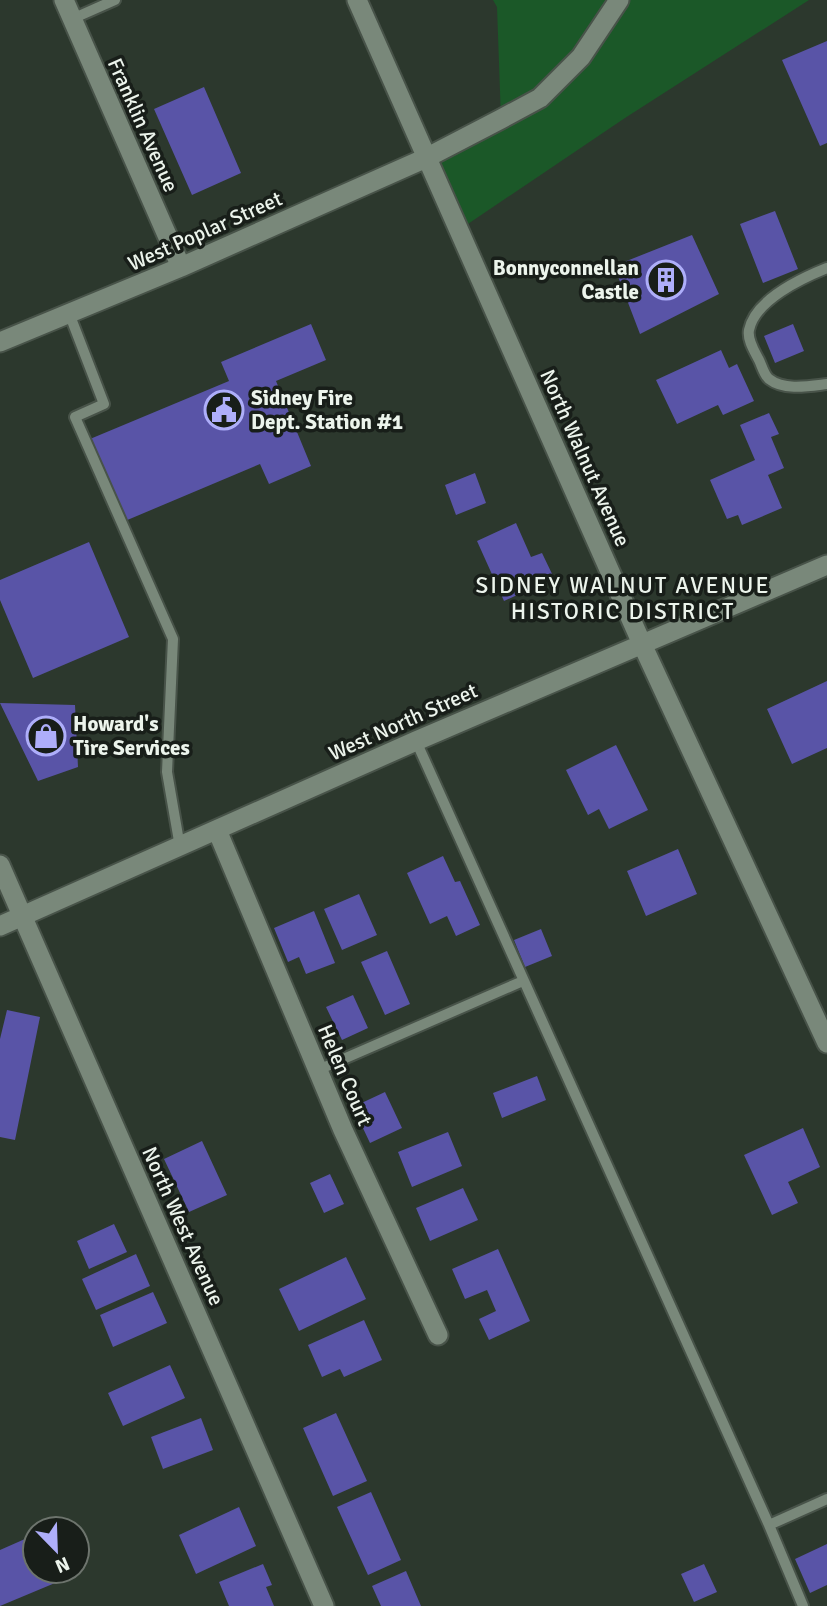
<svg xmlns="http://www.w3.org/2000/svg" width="827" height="1606" font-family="Signika,sans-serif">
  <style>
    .green { fill: #1b5828 }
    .building { fill: #5954a7 }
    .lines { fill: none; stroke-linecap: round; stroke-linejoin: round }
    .service-casing { stroke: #485349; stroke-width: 14 }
    .minor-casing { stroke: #485349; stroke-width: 23 }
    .service { stroke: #79887a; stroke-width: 10 }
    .minor { stroke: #79887a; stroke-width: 19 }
    .labels { text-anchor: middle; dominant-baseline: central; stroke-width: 7; stroke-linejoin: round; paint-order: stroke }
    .street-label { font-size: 21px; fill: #ecf4ec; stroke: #181e19 }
    .poi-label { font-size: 21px; font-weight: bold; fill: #ecf4ec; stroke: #181e19; text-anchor: start }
    .neighbourhood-label { font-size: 23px; letter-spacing: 2px; fill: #ecf4ec; stroke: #181e19 }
  </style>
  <rect width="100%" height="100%" fill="#2c382d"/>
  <path class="green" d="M493,0H809L625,118L459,230L426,158L501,119L497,7Z"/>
  <path class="building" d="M827,41V143L820,146L782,60Z
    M204,87L241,173L192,195L154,109Z
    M775,211L798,269L763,283L740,224Z
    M692,235L719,294L640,334L614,266Z
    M311,324L326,360L276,381L311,466L269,484L260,464L125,521L90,439L229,381L221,362Z
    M793,324L804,351L775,363L764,336Z
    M721,350L729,368L737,364L754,401L723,415L718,405L677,424L656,380Z
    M769,413L779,434L771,437L784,468L768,475L782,508L742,525L738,515L727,519L710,480L755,460L740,425Z
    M475,473L486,503L456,515L445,485Z
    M516,523L531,557L542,553L554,578L504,601L477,541Z
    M89,542L129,637L33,678L0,600V580Z
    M827,681V748L792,764L767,709Z
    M0,703L75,705L78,767L38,781Z
    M616,745L648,810L609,829L599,809L588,815L566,770Z
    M678,849L697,894L646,916L627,871Z
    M443,856L455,882L460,881L480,925L456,936L447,916L430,924L407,873Z
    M359,894L377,935L342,950L324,909Z
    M314,911L335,963L306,974L299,957L288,962L274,928Z
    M541,929L552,956L525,967L514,940Z
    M387,951L410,1004L385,1015L361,962Z
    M353,995L368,1028L342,1040L326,1007Z
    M7,1010L40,1017L15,1140L0,1137V1039Z
    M537,1076L546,1100L502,1118L493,1093Z
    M385,1092L402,1128L370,1143L353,1107Z
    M803,1128L820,1167L788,1182L798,1203L772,1215L744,1155Z
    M448,1132L462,1166L412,1187L398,1152Z
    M202,1141L227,1195L189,1212L164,1159Z
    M330,1174L344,1204L324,1213L310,1183Z
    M463,1188L478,1220L430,1241L416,1208Z
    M114,1224L127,1252L89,1269L77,1241Z
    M498,1249L530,1321L489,1340L479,1319L496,1311L487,1290L465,1299L452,1269Z
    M136,1254L150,1286L96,1310L82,1279Z
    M346,1257L366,1299L299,1331L279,1289Z
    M153,1292L167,1323L113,1347L100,1315Z
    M364,1320L382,1360L344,1377L340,1369L322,1377L308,1345Z
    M170,1365L185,1398L123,1426L108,1393Z
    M336,1413L367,1481L333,1496L303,1428Z
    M201,1418L213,1450L163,1469L151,1437Z
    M371,1492L401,1560L368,1575L337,1507Z
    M239,1507L256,1546L196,1574L179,1535Z
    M34,1535L35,1571H50L55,1583L0,1606V1550Z
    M827,1544V1585L810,1593L795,1559Z
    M263,1564L272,1585L266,1587L274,1606H229L219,1582Z
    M704,1564L717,1592L694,1602L681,1574Z
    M406,1571L421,1606H381L372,1586Z"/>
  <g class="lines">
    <defs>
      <path id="service" d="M72,19L115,0
        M827,268C802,278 755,300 749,330C747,340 755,352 759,360C762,366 764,375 769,379C784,391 810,386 827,384
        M69,313L104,404L75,417L173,639L167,772L180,847
        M416,741L769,1525L803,1606
        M318,1070L523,981
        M769,1525L827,1499"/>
      <path id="minor" d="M64,0L181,267
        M357,0L642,644L827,1043
        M0,342L181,267L426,158L501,119L540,98L581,57L619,0
        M217,830L343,1130L438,1335
        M0,865L324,1606
        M0,926L416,741L827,565"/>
    </defs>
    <use href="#service" class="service-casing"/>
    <use href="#minor" class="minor-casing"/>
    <use href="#service" class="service"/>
    <use href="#minor" class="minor"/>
  </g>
  <defs>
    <symbol id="building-ring" viewBox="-11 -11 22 22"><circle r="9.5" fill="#181e19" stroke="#aeaefa" stroke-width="1.5"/><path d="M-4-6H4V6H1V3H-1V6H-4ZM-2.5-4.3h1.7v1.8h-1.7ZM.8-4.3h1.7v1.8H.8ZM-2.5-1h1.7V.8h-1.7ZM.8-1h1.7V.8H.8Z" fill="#aeaefa"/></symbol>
    <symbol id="civic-ring" viewBox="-11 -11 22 22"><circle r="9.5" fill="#181e19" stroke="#aeaefa" stroke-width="1.5"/><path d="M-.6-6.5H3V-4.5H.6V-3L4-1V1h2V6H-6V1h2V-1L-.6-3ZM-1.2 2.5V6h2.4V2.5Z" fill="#aeaefa"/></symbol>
    <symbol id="shop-ring" viewBox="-11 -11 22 22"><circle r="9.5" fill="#181e19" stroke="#aeaefa" stroke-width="1.5"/><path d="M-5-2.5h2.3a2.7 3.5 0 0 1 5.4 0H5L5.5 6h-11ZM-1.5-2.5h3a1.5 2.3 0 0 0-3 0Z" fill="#aeaefa"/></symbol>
  </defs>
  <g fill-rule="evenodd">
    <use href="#building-ring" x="644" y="258" width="44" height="44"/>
    <use href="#civic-ring" x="202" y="388" width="44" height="44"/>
    <use href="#shop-ring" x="24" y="714" width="44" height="44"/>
  </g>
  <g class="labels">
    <g class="street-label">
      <text transform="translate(143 125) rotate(66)">Franklin Avenue</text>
      <text transform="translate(205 231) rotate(-24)">West Poplar Street</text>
      <text transform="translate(585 458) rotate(66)">North Walnut Avenue</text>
      <text transform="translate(403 722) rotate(-24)">West North Street</text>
      <text transform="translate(345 1075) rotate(67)">Helen Court</text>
      <text transform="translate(183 1226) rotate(66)">North West Avenue</text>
    </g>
    <g class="poi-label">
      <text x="639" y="268" text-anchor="end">Bonnyconnellan<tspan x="639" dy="24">Castle</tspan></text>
      <text x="251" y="398">Sidney Fire<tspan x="251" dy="24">Dept. Station #1</tspan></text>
      <text x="73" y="724">Howard's<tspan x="73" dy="24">Tire Services</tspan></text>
    </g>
    <g class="neighbourhood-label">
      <text x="623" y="585">SIDNEY WALNUT AVENUE<tspan x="623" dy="26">HISTORIC DISTRICT</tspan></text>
    </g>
  </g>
  <g transform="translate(56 1550) rotate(157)"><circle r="33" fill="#181e19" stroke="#6d746d" stroke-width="2"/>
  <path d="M0-5L12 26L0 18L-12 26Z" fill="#aeaefa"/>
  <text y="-10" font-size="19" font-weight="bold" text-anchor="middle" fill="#ecf4ec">N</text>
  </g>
</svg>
